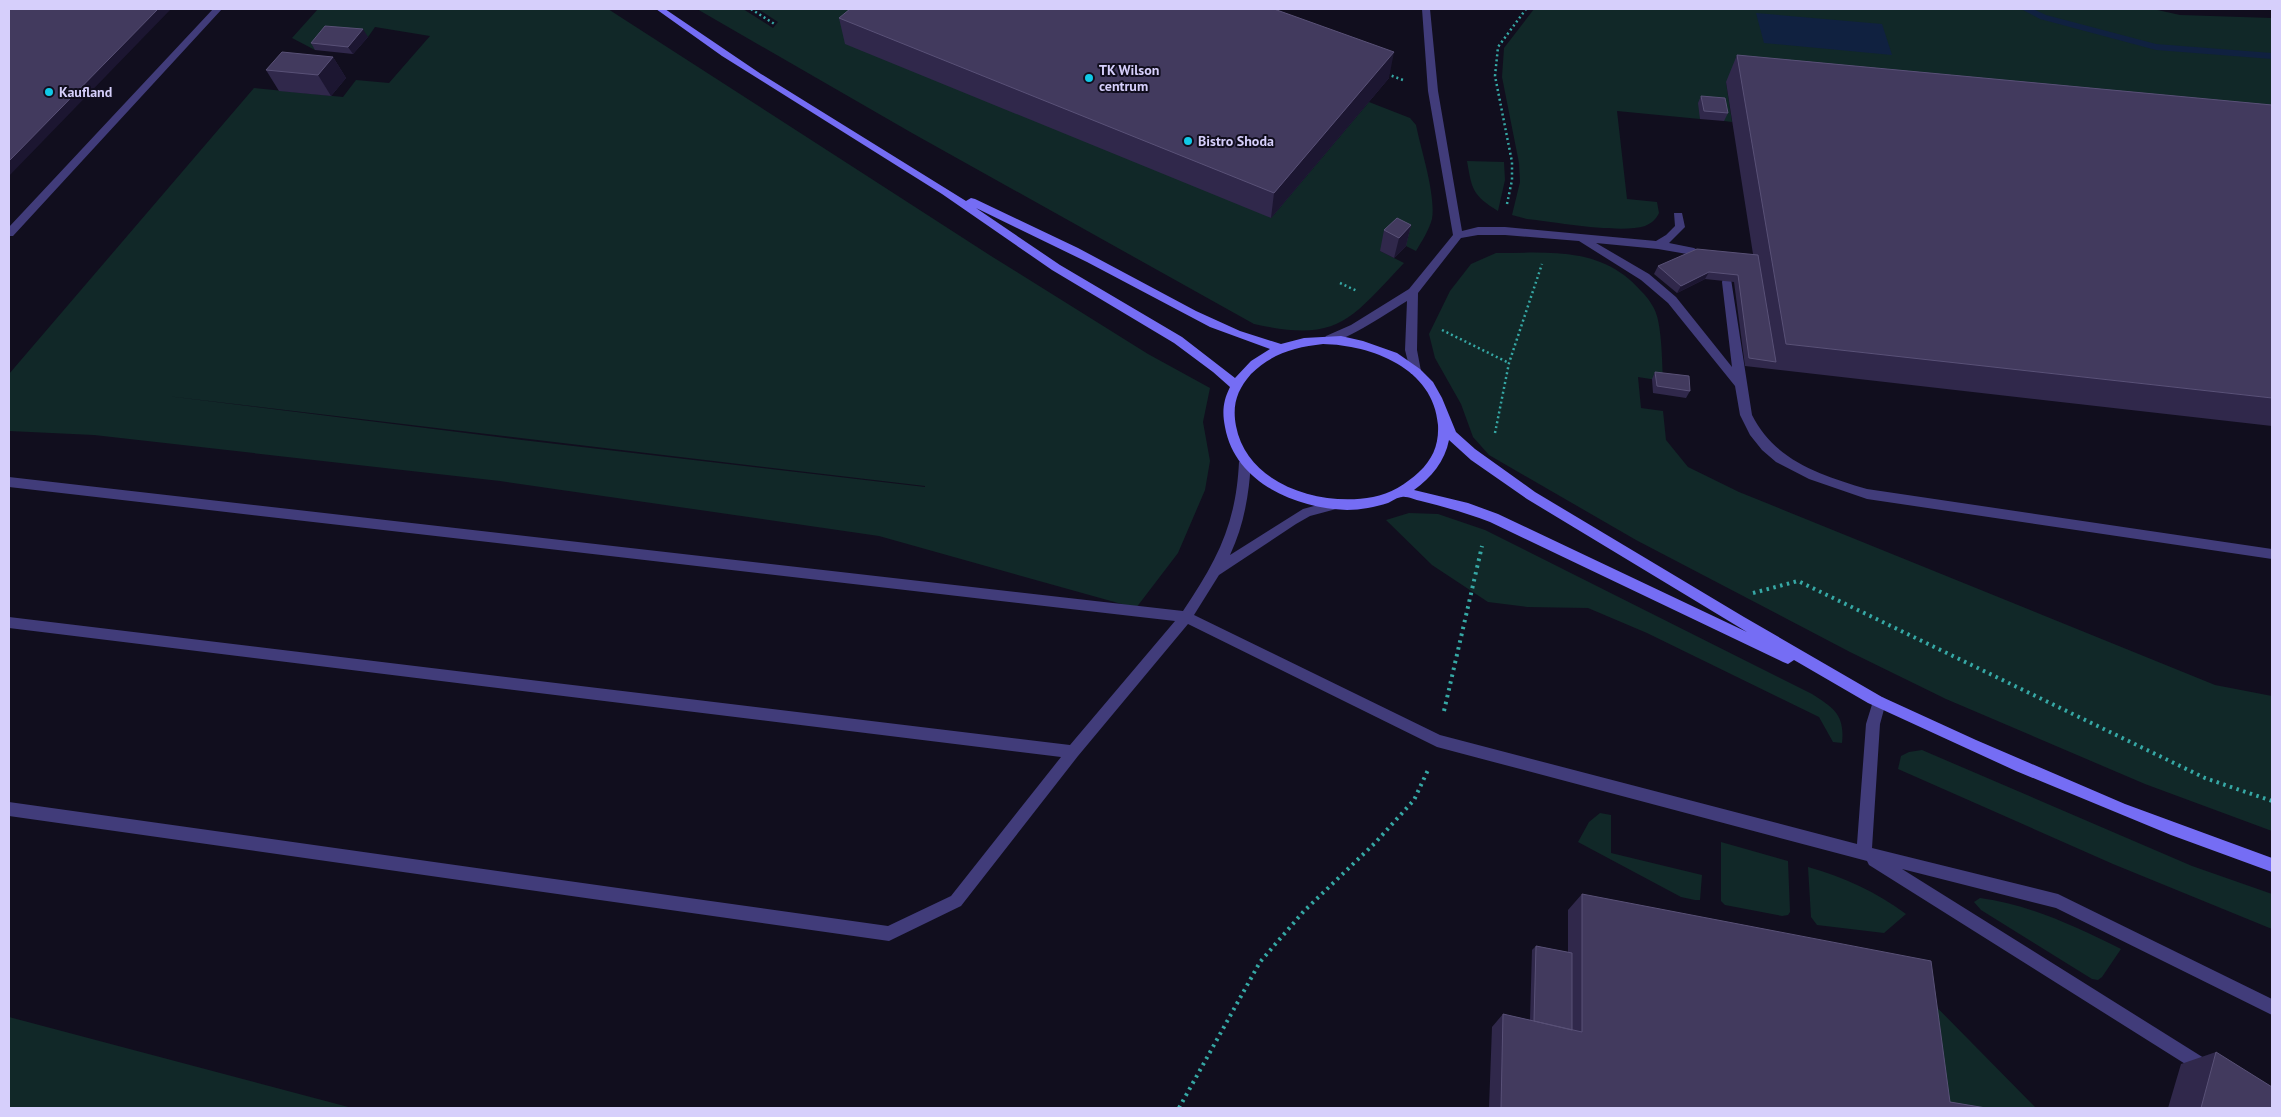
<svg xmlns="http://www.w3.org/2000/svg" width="2281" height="1117" font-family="'PT Sans',sans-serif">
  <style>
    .green { fill: #112828; fill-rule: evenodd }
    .water { fill: #102140 }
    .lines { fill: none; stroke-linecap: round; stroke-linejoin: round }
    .stream { fill: #102140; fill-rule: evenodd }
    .path-far1 { stroke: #36a8a5; stroke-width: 2.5; stroke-dasharray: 2 3; stroke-linecap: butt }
    .path { stroke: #36a8a5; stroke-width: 4; stroke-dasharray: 2.5 4.5; stroke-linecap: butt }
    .service { fill: #413c7a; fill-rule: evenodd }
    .secondary { fill: #756df4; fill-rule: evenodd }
    .wall { fill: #30284b }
    .shaded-wall { fill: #1c1631 }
    .building { fill: #423a5e; stroke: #595177 }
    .poi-dot { fill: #11c9e6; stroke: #110e1e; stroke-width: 2 }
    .labels { text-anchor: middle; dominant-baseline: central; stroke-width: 4; stroke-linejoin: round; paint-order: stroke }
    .far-poi-label { font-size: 14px; font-weight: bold; fill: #d6cffb; stroke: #110e1e; text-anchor: start }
  </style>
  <rect width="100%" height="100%" fill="#110e1e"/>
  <path class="green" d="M318,9H608L991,256L1148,354L1210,388L1203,422L1210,461L1205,490L1178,553L1136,608L879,536L500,481L94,435L9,431V374L254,88L343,97L356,80L389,83L430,36L375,27L368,37L330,33L315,50L292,38ZM167,396L925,486V487L522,440Z
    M697,9H743L773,28L778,22L758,9H889L1271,218L1369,102L1410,118L1416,125C1421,150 1436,195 1432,219C1429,230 1422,241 1416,251L1406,246L1380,251L1404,263C1350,320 1338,343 1254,324L912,133Z
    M1534,9H2153L2180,15L2272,18V133L1726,82L1732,122L1724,121L1722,105L1700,119L1617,111L1627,199L1657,202L1659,213C1656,219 1652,223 1645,226C1620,234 1556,222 1527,219L1512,215L1520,182L1519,163L1502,77L1504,48Z
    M1467,161L1504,162L1505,180L1498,211C1472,195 1472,189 1467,161Z
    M1496,253C1550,253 1602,246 1641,291C1649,299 1656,309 1658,320C1662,339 1662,361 1663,381L1638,377L1641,408L1663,411L1666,440L1688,467L1739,492L2215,685L2272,696V831L2145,784L1946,699L1850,652L1636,540L1489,455L1473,437L1461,404L1435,358L1429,334L1450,291L1471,264Z
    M1409,513L1438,514L1485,530L1812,694C1834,708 1845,715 1842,743L1833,742L1819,717L1647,633L1588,608L1527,607L1488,602L1432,565L1386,520Z
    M1922,750L2192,866L2272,894V929L2113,864L1898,769L1901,756L1909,752Z
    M1600,813L1611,815V853L1702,875L1700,900H1695L1681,897L1578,842L1589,822Z
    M1721,842L1788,861L1790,912L1788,915L1782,916L1725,905L1721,901Z
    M1808,867C1844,877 1876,892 1906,914L1884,933L1817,925L1811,917Z
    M1980,898C2031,905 2076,927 2121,949L2102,977L2098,980L2092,979L1981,910L1974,902Z
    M1906,976L2036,1108H1923Z
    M9,1017L352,1108H9Z"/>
  <path class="water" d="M1756,13L1882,24L1892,55L1764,43Z"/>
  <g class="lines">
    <path class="stream" d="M2021,9H2033L2046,15L2156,44L2272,53V59L2156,50L2040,19Z"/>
    <path class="path-far1" d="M751,9L776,25
      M1387,74L1403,80
      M1507,204L1512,180V162L1495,76L1498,47L1526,9
      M1340,283L1357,291
      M1442,330L1509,363
      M1495,433L1509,363L1542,264"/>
    <path class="path" d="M1753,593L1798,581L2205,778L2272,801
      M1444,711L1482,546
      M1179,1108L1260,962L1304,911L1375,843L1414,800L1428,770"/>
    <path class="service" d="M213,9H222L13,236H9V227Z
      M1422,9H1430L1438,91L1462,231L1478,227H1505L1656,241L1666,235L1675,226L1674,213H1682L1685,227L1669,243L1694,248L1704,254V260L1700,261L1687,254L1658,249L1596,243L1649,274L1676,297L1732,367L1722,282L1723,279H1731L1752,415C1775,461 1821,475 1867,489L2272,549V559L1867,499L1809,479L1776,462L1762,450L1750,435L1740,415L1735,386L1668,303L1641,280L1579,241L1505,235H1478L1461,238L1418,293L1417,350L1421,371L1419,374H1411L1405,350L1407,301C1393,309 1340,346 1326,342L1324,339L1326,336L1351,325L1409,289L1453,235L1428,91Z
      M1245,457L1251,462C1249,495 1244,525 1230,555L1303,509L1336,500L1340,502L1342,505L1340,508L1310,516L1296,524L1219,575L1194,615L1440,735L1857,844L1866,724L1874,698L1879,696L1884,698L1886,702L1880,724L1872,848L2058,894L2272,999V1015L2056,908L1902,869L2212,1063L2214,1069L2212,1075L2206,1077L1869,865L1867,861L1437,747L1188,624L1078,756L961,906L889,941L9,816V802L888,926L951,896L1061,757L9,628V617L1070,745L1175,621L9,487V477L1183,611C1217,560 1236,525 1239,462Z"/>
    <path class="secondary" d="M656,9H665L761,74L966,201L971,198L975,199L1078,248L1196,311L1240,331L1281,344L1304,338L1341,336L1363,341L1397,353L1420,369L1433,382L1442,398L1456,432L1475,449L1535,492L1744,617L1882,697L1976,740L2125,804L2272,858V872L2171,835L2016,771L1868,703L1794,660L1788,664L1783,662L1490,522C1467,513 1444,507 1421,501C1415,500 1407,496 1402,497C1398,497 1392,501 1388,503C1375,507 1361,510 1347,510C1296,508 1235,483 1225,427C1222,412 1223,401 1230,387L1213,372L1174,343L1052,270L942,194L722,56ZM976,208L1087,262L1210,327L1270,349L1251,361L1235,378L1182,337L1060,265ZM1323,344C1371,345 1434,368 1438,425C1439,444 1433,459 1419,472C1406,484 1390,494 1373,497C1321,507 1247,485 1236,426C1232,405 1237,390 1251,374C1271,354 1295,347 1323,344ZM1449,440L1471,460L1527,499L1747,632L1498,514L1468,503L1414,490C1431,478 1445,461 1449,440Z"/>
  </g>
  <path class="wall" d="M839,18L1389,78L1271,218L845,44Z
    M368,37L353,54L315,50L311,43Z
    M1737,55L2272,105V426L1745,366L1734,282L1705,279L1677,293L1654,274L1658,266L1753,254L1726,82Z
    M333,57L346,78L331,96L279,91L266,70Z
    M1701,96L1728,113L1724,121L1700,119L1698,103Z
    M1411,225L1406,246L1394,258L1380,251L1384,230Z
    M1655,372L1690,391L1686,398L1653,393L1652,379Z
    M1582,894L1950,1102L1986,1108H1489L1492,1027L1503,1014L1530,1020L1532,950L1536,946L1568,952V910Z
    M2216,1052L2272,1108H2168L2181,1064Z"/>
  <path class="shaded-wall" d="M158,9H171L9,176V161Z
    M363,29L368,37L353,54L348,47Z
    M1394,52L1389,78L1271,218L1274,193Z
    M333,57L346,78L331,96L318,75Z
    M1411,225L1406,246L1394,258L1399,238Z
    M1709,272L1705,279L1677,293L1681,286Z"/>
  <path class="building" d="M9,9H158L9,161Z
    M850,9H1274L1394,52L1274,193L839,18Z
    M325,26L363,29L348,47L311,43Z
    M282,52L333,57L318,75L266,70Z
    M1737,55L2272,105V398L1786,344Z
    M1701,96L1725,98L1728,113L1704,111Z
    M1397,218L1411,225L1399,238L1384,230Z
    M1697,249L1758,255L1776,362L1749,358L1738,275L1709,272L1681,286L1658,266Z
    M1655,372L1689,376L1690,391L1657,386Z
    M1582,894L1931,961L1950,1102L1986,1108H1501L1503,1014L1582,1032Z
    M1536,946L1572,953V1030L1534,1021Z
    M2216,1052L2272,1087V1108H2201Z"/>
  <g class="poi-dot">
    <circle cx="1089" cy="78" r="5"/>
    <circle cx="49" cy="92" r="5"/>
    <circle cx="1188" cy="141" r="5"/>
  </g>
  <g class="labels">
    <g class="far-poi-label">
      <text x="1099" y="70">TK Wilson<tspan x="1099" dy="16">centrum</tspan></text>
      <text x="59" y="92">Kaufland</text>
      <text x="1198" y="141">Bistro Shoda</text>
    </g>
  </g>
  <rect width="2281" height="1117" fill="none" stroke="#d6cffb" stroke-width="20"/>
</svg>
